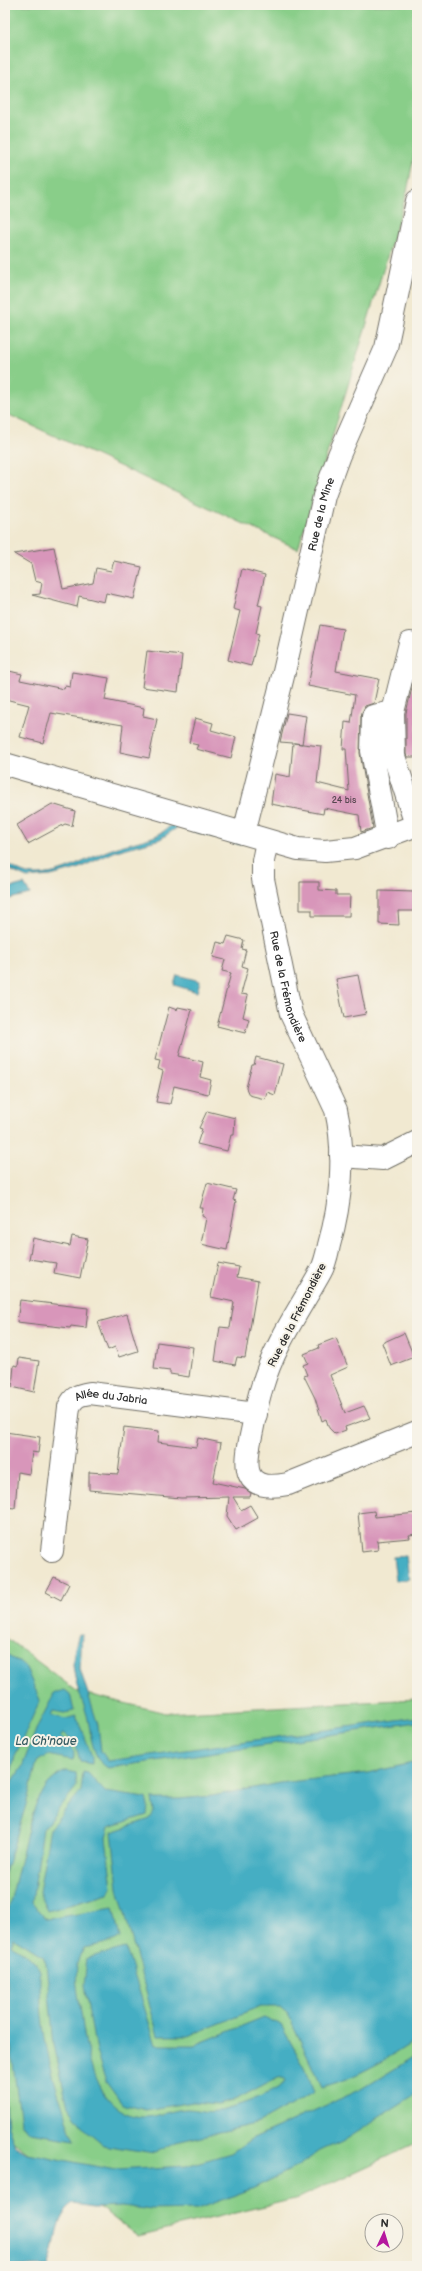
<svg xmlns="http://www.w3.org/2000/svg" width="422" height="2271" font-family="'Balsamiq Sans',sans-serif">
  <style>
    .green { fill: #89ce89; stroke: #5a7c5a }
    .water { fill: #44aec3; stroke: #386c77 }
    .building { fill: #d896ba }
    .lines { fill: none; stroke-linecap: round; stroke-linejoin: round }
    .minor-casing { stroke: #706e65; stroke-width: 24 }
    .minor { stroke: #fff; stroke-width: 22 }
    .labels { text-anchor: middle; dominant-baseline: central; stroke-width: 4; stroke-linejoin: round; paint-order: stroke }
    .number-label { font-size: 9px; fill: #56464f }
    .street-label { font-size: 11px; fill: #2b2b2b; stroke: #f7f3e8 }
    .water-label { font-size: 12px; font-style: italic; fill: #345960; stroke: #f7f3e8 }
  </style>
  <rect width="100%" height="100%" fill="#f7f3e8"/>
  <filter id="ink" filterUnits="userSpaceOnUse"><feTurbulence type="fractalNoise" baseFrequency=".025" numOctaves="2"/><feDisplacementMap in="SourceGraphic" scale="8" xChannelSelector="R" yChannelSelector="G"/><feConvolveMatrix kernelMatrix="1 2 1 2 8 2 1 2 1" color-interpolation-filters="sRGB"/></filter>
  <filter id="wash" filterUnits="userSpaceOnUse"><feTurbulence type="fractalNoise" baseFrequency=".012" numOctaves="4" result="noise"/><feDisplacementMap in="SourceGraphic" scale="16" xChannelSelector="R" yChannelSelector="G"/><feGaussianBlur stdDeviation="0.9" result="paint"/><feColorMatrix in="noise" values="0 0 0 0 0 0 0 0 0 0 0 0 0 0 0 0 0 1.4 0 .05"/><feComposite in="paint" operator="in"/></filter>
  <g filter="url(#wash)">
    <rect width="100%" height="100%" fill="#f1e9d1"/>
    <path class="green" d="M5,5H417V140L407,192L298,549L5,413Z
      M5,1637L78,1692L166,1713L417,1699V2143L299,2198L137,2236L7,2137L5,2130Z"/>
    <path class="water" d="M173,823L242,843L241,845L178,827L160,839L116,851L77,869L51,876L27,878L5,868V864C14,868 24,875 34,875C63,876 88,857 115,848C136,840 157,841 173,823Z
      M24,884L30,894L5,900V889Z
      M177,975L200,981L197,992L174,985Z
      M406,1556L409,1579L396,1581L393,1557Z
      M79,1634H82L80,1669L98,1725L101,1751L108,1761L417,1717V1722L108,1768C89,1757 92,1730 86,1712C81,1696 74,1681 73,1664C73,1654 76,1643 79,1634Z
      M5,1654L25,1666L40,1700L15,1756L11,1774L5,1779Z
      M65,1690L70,1694L74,1711L64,1713L53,1711L51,1715L65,1719L76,1716L92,1756V1764L80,1762L75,1742L64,1733L60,1736C68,1742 77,1748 73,1760L47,1755L37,1762L26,1805L5,1873V1793L22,1767L37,1727L53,1696V1693Z
      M417,1762V2039C388,2059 356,2078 322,2087L288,2014L280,2007H261L188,2036H158L118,1888L112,1832L150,1819L154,1812L152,1799H180L212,1796L279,1783L368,1773Z
      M66,1771L76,1773L77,1786L43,1829L32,1902L44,1917L48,1919L113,1908L120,1938L111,1942L84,1948C71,1966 78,1992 81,2012C86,2050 93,2112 141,2117C157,2118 170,2110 186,2109C196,2109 206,2113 216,2111C234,2108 272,2094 286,2082L285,2079L278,2077L237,2099L218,2104L193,2102L146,2110L122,2104L106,2082L96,2051L84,1986L87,1958L126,1948L156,2045H195L264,2017L281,2025L306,2070L314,2092L259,2123L176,2142L155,2153L103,2145L85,2130L68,2107L54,2045L46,1964L43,1956L14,1938L11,1945C22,1952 35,1958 40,1972C39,2031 53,2086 75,2140L30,2133L21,2123L10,2041L6,1968L8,1911L28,1829L36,1804L47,1785L58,1775Z
      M83,1772L88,1773L105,1792L146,1798L148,1806L147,1815L109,1827L106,1838L112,1888L108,1894L48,1911L39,1892L50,1828L81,1791Z
      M417,2055V2092L414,2095L342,2141L320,2151L298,2166L254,2188L197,2209L151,2210L123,2206L94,2207L74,2204C52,2219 58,2244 48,2266H5V2092L8,2126L15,2146L27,2153L115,2170L186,2166L231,2153L251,2139L362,2089Z"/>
    <g id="blocks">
      <path class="building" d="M54,547L63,589L93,583L96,568L111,571L114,561L142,567L134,599L106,593L104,602L79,596L77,607L32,595L40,594L42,583L35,581L31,564L14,554Z
        M242,569L265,575L258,605L262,606L256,633L259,634L251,666L228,660L240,611L233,609Z
        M320,625L343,629L336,671L379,679L374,703L365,706L361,716L360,753L373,828L361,832L359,815L324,808L323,814L271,804L275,774L290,777L293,743L280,742L287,713L306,716L302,744L294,743L321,746L317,783L349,791L346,749H343L345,722L351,723L355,695L308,686Z
        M147,651L182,655L178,692L142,687Z
        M417,667V757H407L406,754V713Z
        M5,670L22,674L20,680L64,689L65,686L70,687L72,672L109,678L105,700L144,708L143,716L157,719L149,758L120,752L123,725L51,713L43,743L20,737L29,705L5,699Z
        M195,718L213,723L211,730L236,737L231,758L196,749L198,745L189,743Z
        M52,804L75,811L72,826L65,824L28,844L17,825Z
        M300,882H319V890L336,891V895H350L349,916H312V910H300Z
        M379,891L416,892V911H398L399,925L379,924Z
        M228,936L244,940L242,949L246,950L242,966L248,968L241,994L248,995L243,1017L249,1019L245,1033L217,1026L231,973L222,971L225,960L213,957L217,942L225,944Z
        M358,975L366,1014L344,1018L336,979Z
        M169,1007L177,1010L178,1007L192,1010L179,1056L203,1062L200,1077L211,1080L208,1094L174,1086L170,1104L156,1102L163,1071L158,1069L160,1061L155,1060Z
        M256,1057L283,1064L275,1095L267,1092L265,1099L249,1095L246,1088L252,1065H254Z
        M207,1111L235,1118L234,1135H231L227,1151L197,1144L202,1129L199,1128Z
        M207,1183L236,1190L233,1200L236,1201L227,1250L201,1244L206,1218L202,1216L203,1208H200Z
        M72,1236L88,1239L80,1278L54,1273L56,1263L29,1259L33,1238L70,1246Z
        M218,1263L239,1267L237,1277L258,1281L245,1358L237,1357L235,1365L215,1361L220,1327L230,1328L234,1302L211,1297Z
        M20,1300L88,1308L86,1328L71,1326L70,1328L17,1322Z
        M127,1314L138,1351L119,1357L115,1347L108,1350L98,1322Z
        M404,1333L414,1357L391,1366L382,1343Z
        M336,1338L348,1367L330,1375L345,1413L364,1406L370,1418L345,1427L346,1430L335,1434L329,1428L326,1419L322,1421L315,1398L304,1376L307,1375L303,1365L308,1363L304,1354L319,1348L318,1345Z
        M157,1342L193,1347L189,1377L170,1374V1371L154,1369Z
        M19,1358L39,1361L34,1392L12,1387L14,1365L18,1366Z
        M124,1427L159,1431L158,1442L196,1447L198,1438L221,1443L213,1482L245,1489L251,1493L250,1497H233L241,1510L250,1505L258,1518L236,1530L227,1516L229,1497L181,1498L89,1490V1472L118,1474Z
        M5,1432L40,1437L38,1453L32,1452L29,1474L18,1472L15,1508L5,1507Z
        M374,1511L375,1517L417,1513V1534L409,1535L410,1538L377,1541L378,1550L362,1552L358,1513Z
        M54,1577L69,1584L61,1600L46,1592Z"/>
    </g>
  </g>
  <g filter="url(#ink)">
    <use href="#blocks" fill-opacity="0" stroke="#706e65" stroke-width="1"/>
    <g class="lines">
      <defs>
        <g id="minor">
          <path d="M410,643L393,712L394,756L416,825"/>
          <path d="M5,764L298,849L325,851L355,848L417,825"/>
          <path id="s1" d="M244,833L284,672L324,496L339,455L386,348L417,201"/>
          <path d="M388,838L372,751L373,716L393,712"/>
          <path id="s2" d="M267,841L263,861V879L291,1014L336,1110C346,1154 341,1203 329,1245C327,1254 325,1264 321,1271C300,1309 274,1345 262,1387C257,1401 255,1417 252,1431C244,1467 241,1493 288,1484L417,1432"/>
          <path d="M341,1156L383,1159L417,1142"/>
          <path id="s3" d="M52,1551L69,1407C74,1396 79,1395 90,1393L256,1414"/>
        </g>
      </defs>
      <use href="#minor" class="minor-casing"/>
      <use href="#minor" class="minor"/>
    </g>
  </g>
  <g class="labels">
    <g class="number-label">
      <text x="344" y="800">24 bis</text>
    </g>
    <g class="street-label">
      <text stroke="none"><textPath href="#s1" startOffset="328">Rue de la Mine</textPath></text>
      <text stroke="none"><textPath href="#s2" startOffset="149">Rue de la Frémondière</textPath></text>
      <text transform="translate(297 1315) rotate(-63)">Rue de la Frémondière</text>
      <text stroke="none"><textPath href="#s3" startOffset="193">Allée du Jabria</textPath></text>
    </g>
    <g class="water-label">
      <text x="46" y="1741">La Ch'noue</text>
    </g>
  </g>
  <rect width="422" height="2271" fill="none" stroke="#f7f3e8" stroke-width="20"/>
  <g transform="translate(384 2233) rotate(4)"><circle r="19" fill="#f7f3e8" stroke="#a5a39c"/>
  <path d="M0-3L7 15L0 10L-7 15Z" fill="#b5179e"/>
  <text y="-6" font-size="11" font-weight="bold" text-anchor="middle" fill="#2b2b2b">N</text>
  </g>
</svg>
